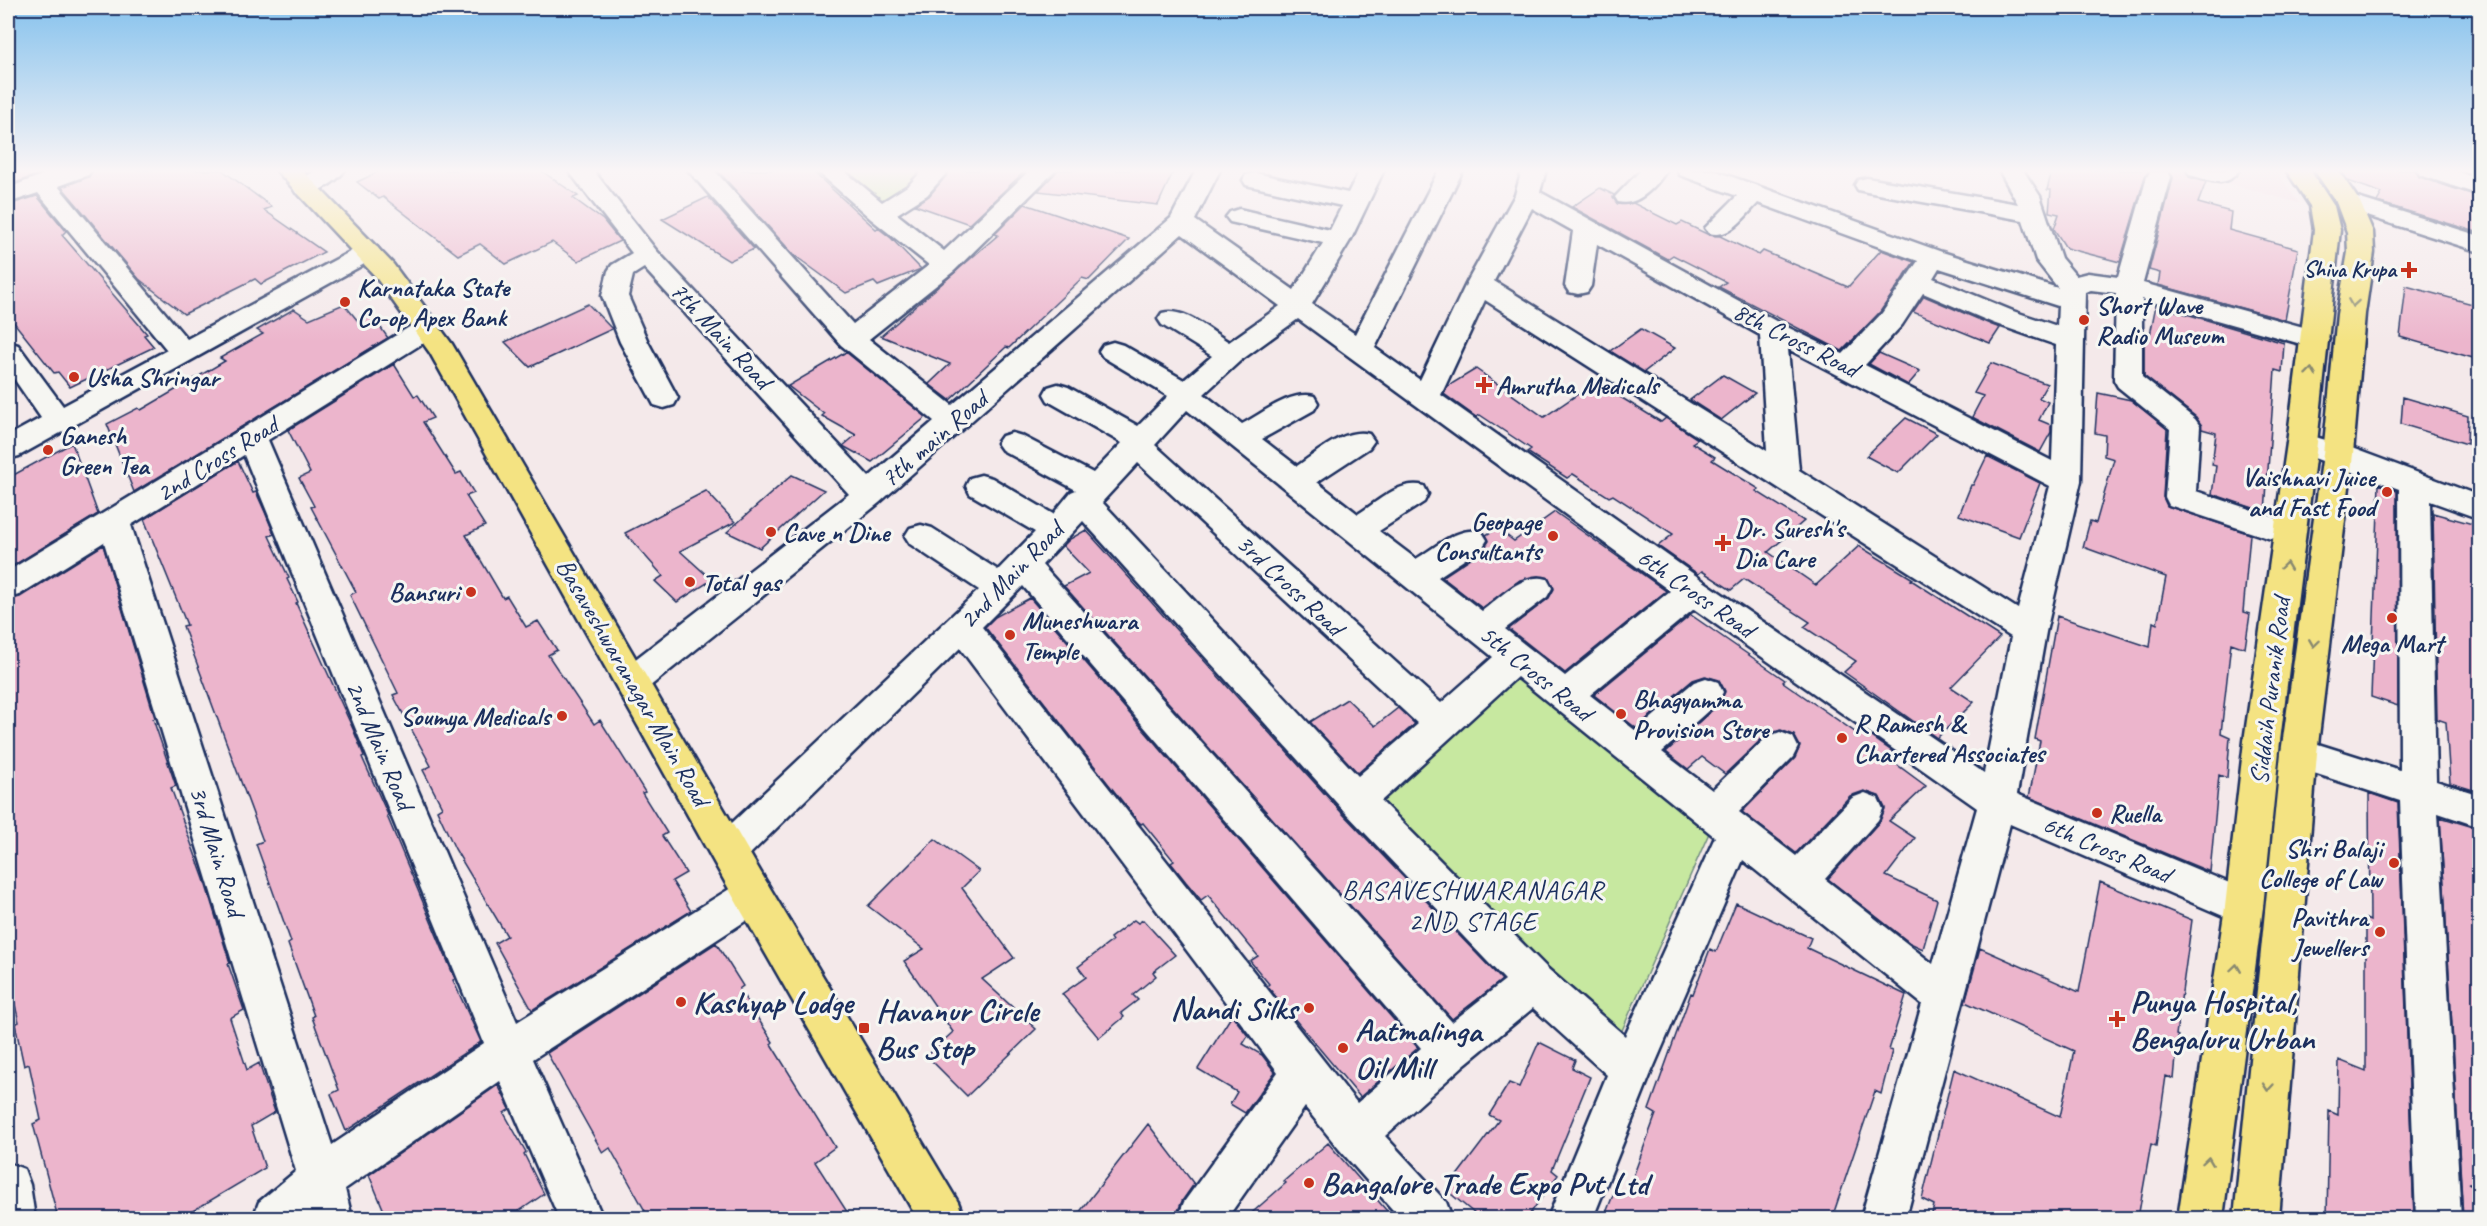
<svg xmlns="http://www.w3.org/2000/svg" width="2487" height="1226" font-family="Caveat,sans-serif">
  <style>
    .built { fill: #f2d9e1 }
    .green { fill: #c7e8a0; stroke: #718c7f; stroke-width: 1.5 }
    .building { fill: #ecb5cc; stroke: #1b2f5e; stroke-width: 1.5 }
    .lines { fill: none; stroke-linecap: round; stroke-linejoin: round }
    .minor-casing { stroke: #1b2f5e; stroke-width: 5 }
    .major-casing { stroke: #1b2f5e; stroke-width: 5 }
    .minor { fill: #f6f6f2; fill-rule: evenodd }
    .major { fill: #f4e382; fill-rule: evenodd }
    .oneway { stroke: #888970 }
    .poi-dot { fill: #c8321e; stroke: #f6f6f2; stroke-width: 2 }
    .labels { text-anchor: middle; dominant-baseline: central; stroke-width: 6; stroke-linejoin: round; paint-order: stroke }
    .far-poi-label { font-size: 22px; font-weight: bold; fill: #1b2f5e; stroke: #f6f6f2; text-anchor: end }
    .poi-label { font-size: 26px; font-weight: bold; fill: #1b2f5e; stroke: #f6f6f2; text-anchor: start }
    .street-label { font-size: 26px; fill: #1b2f5e; stroke: #f6f6f2 }
    .neighbourhood-label { font-size: 27px; letter-spacing: 1.5px; fill: #1b2f5e; stroke: #f6f6f2 }
    .near-poi-label { font-size: 32px; font-weight: bold; fill: #1b2f5e; stroke: #f6f6f2; text-anchor: start }
  </style>
  <rect width="100%" height="100%" fill="#f4e9ea"/>
  <filter id="ink" filterUnits="userSpaceOnUse"><feTurbulence type="fractalNoise" baseFrequency=".0167" numOctaves="2"/><feDisplacementMap in="SourceGraphic" scale="12" xChannelSelector="R" yChannelSelector="G"/><feConvolveMatrix kernelMatrix="1 2 1 2 8 2 1 2 1" color-interpolation-filters="sRGB"/></filter>
  <g filter="url(#ink)">
    <path class="built" d="M2184,170H2276L2299,203L2238,186Z"/>
    <path class="green" d="M841,170H930L884,206Z
      M1519,675L1713,824L1616,1044L1374,803Z"/>
    <path class="building" d="M8,170H48L8,186Z
      M93,170H222L272,207L264,210L324,252L261,284L255,279L184,314L139,279L62,187L89,177Z
      M382,170H540L578,196L573,198L603,220L620,241L578,261L552,242L506,264L480,244L458,255L383,197L379,199L357,182Z
      M717,170H811L876,229L878,228L891,238L921,269L878,286L874,282L846,293L794,255Z
      M951,170H1026L969,224L915,205L929,196Z
      M1058,170H1174L1158,205L1038,191Z
      M2052,170H2149L2145,176L2120,262L2066,248L2054,229L2059,214L2049,212L2051,190H2047Z
      M2169,170H2185L2189,177L2206,182L2198,203L2231,212L2229,230L2298,249L2285,320L2158,285L2160,273L2149,270L2173,178Z
      M2341,170H2415L2419,177L2480,197V233L2377,202L2382,193L2348,181Z
      M1600,188L1614,195L1613,198L1618,204L1633,203L1677,225L1682,222L1709,235L1720,236L1759,255L1763,251L1848,287L1881,250L1914,262L1880,312L1842,351L1719,287L1726,282L1673,255L1667,259L1572,207Z
      M37,196L66,231L62,235L147,334L144,335L154,347L70,387L58,372L54,373L8,315V205Z
      M708,197L754,249L729,261L662,219Z
      M1025,204L1129,239L1089,280L1082,278L1009,348L1006,347L950,400L929,384L950,364L881,336L998,235L995,234Z
      M2406,286L2480,306V360L2400,337Z
      M1924,296L1992,325L2000,328L1990,343L1913,312Z
      M344,304L358,321L372,315L388,338L134,492L107,424L138,408L141,410L225,361L220,358L263,334L257,330L294,309L309,319Z
      M588,304L612,329L530,367L505,342Z
      M2156,305L2284,343L2282,372L2275,370L2265,512L2212,494L2216,466L2212,465L2216,433L2202,429L2196,417L2144,376V339L2149,340Z
      M1641,329L1675,348L1644,372L1610,351Z
      M846,352L926,417L872,462L843,446L856,435L822,416L824,414L788,386Z
      M1879,353L1920,371L1908,385L1869,364Z
      M1991,363L2047,384L2039,398L2048,402L2039,420L2051,425V432L2040,452L1972,417L1983,396L1974,393Z
      M394,364L414,396L418,395L433,418L423,422L456,474L461,472L474,493L466,496L485,526L466,535L503,598L507,596L526,627L538,621L557,650L548,655L594,724L600,720L645,792L642,793L667,833L662,836L686,873L672,881L691,911L532,1010L495,943L507,936L455,849L437,810L442,807L423,770L431,766L393,695L398,693L350,595L356,592L311,507L314,506L299,478L310,473L288,430Z
      M1476,369L1544,417L1596,382L1661,422L1666,418L1698,439L1692,443L1715,457L1712,460L1759,489L1756,491L1804,521L1768,552L1816,585L1859,546L1913,579L1911,580L2000,637L1951,687L1974,702L1937,738L1844,672L1856,661L1804,627L1810,622L1744,579L1731,590L1702,571L1698,574L1658,546L1673,534L1613,495L1609,497L1573,474L1567,478L1527,452L1531,449L1480,415L1476,417L1444,394L1448,386Z
      M1723,375L1755,393L1721,420L1690,400Z
      M2098,393L2131,400L2167,429L2163,497L2167,506L2250,534L2243,612L2250,614L2245,648L2231,643L2221,733L2230,737L2227,778L2219,775L2210,872L2029,797L2040,741L2035,739L2057,616L2150,647L2153,622L2157,624L2166,577L2083,547L2090,521L2096,523L2114,459L2104,456L2105,435L2095,433Z
      M2403,397L2468,416L2467,444L2401,424Z
      M1906,418L1937,434L1898,473L1866,456Z
      M72,443L98,514L8,569V478Z
      M1987,456L2040,483L2019,537L1959,515L1971,485H1973Z
      M238,461L253,493L256,492L265,512L274,534L269,536L289,578L287,579L298,602L296,603L353,729L364,756L362,757L388,815L387,816L455,979L453,980L481,1042L346,1131L331,1094L339,1090L312,1017L314,1016L288,944L291,942L256,844L263,841L183,626L187,625L144,519Z
      M792,475L824,490L760,548L727,532Z
      M2379,484L2397,491L2398,706L2371,697Z
      M706,491L735,522L680,551L712,580L677,602L655,581L663,576L625,533Z
      M1555,512L1666,591L1565,673L1509,629L1549,598L1554,589L1549,578L1538,576L1520,580L1482,608L1442,577L1483,550L1489,541L1486,535L1497,528L1514,541Z
      M2433,513L2480,526V792L2450,783L2446,722L2437,719Z
      M1086,530L1342,813L1502,980L1452,1019L1064,586L1089,573L1063,546L1070,539Z
      M103,545L155,718L153,719L176,786L171,788L204,879L230,963L228,964L244,1010L230,1018L247,1070L259,1063L275,1112L251,1126L265,1168L181,1218H58L33,1124L41,1120L29,1064L24,1066L15,1024L19,1022L8,974V600L20,597Z
      M1030,598L1418,1048L1360,1097L1267,986L1269,984L1250,961L1258,956L1208,895L1201,900L1186,882L1171,863L1174,861L1143,823L1141,824L1136,819L985,627L995,617Z
      M1691,615L1785,680L1783,682L1855,732L1859,728L1893,752L1888,758L1926,786L1889,821L1915,838L1886,876L1937,900L1923,949L1910,943L1828,879L1880,821L1885,808L1879,796L1864,791L1850,796L1796,853L1742,812L1795,758L1800,746L1794,735L1781,730L1766,735L1725,774L1702,757L1688,769L1666,752L1720,703L1725,691L1719,680L1705,676L1693,680L1636,728L1594,695Z
      M1347,699L1375,726L1398,708L1415,724L1358,773L1310,722Z
      M2369,793L2398,803L2414,1218H2327L2329,1111L2338,1115L2339,1060L2366,1071V919L2370,921Z
      M2440,817L2480,829V1183H2468L2480,1188V1218H2463Z
      M935,839L979,871L962,888L1014,958L982,979L1036,1029L967,1096L927,1056L953,1032L904,961L924,949L868,906Z
      M2100,882L2192,920L2176,1035L2178,1036L2174,1079L2166,1076L2156,1146L2151,1144L2138,1218H1931L1934,1205L1922,1199L1954,1069L2060,1117L2074,1051L1965,1002L1980,948L2079,992Z
      M1736,903L1811,938L1807,948L1906,995L1889,1050L1892,1051L1881,1094L1875,1091L1832,1218H1604L1615,1190L1626,1196L1656,1114L1649,1110L1691,993L1693,994L1710,949L1716,952Z
      M1134,920L1138,923L1143,920L1175,955L1153,972L1156,976L1133,995L1138,1000L1121,1013L1124,1017L1099,1038L1062,994L1086,977L1078,967L1112,941L1110,938Z
      M716,943L743,986L739,989L773,1042L771,1044L835,1147L815,1162L851,1218H649L610,1148L603,1153L547,1053Z
      M1232,1015L1248,1036L1243,1044L1262,1055L1275,1072L1245,1113L1230,1104L1237,1092L1198,1069Z
      M1539,1042L1575,1060L1572,1068L1590,1077L1552,1170L1558,1175L1527,1218H1480L1446,1190L1499,1120L1489,1115L1509,1083L1519,1087Z
      M498,1085L510,1109L504,1113L526,1152L524,1154L544,1194L509,1218H387L369,1175Z
      M1148,1124L1194,1184L1182,1201L1175,1218H1075Z
      M1328,1143L1393,1218H1246L1286,1183L1284,1181Z"/>
    <g class="lines">
      <defs>
        <path id="minor" d="M55,170H91L88,175L58,186L187,339L359,247L368,244L377,247L381,252L377,257L19,456L8,459V436L41,418L8,370V342L18,345L63,406L167,350L38,193L8,203V188Z
          M316,170H345C335,184 312,197 296,193L293,188L296,183Z
          M568,170H593L656,250L869,477L934,421L841,345L688,170H714L853,324L929,265L871,219L816,170H843L882,202L909,185L923,170H949L927,195L897,214L944,251L1030,170H1056L954,271L869,339L952,405L1171,218L1196,170H1220L1195,220L1294,290L1323,243L1230,222L1226,217L1230,212L1239,209L1330,230L1342,206L1246,185L1243,180L1246,175L1255,173L1348,193L1360,170H1384L1351,239L1312,304L1355,334L1439,170H1463L1375,348L1420,380L1466,284L1515,195L1522,170H1546L1540,192L1783,325L1843,354L1882,313L1918,261L1758,203C1744,217 1730,239 1709,233L1705,228L1737,196L1680,175L1677,170H1713L1942,252L2058,288L2036,260L2023,220L1867,192L1858,190L1855,185L1858,180L1867,178L2018,204L1999,170H2023L2040,196L2061,258L2076,276L2088,273L2118,277L2147,177L2150,172H2168L2171,177L2143,283L2325,333L2329,339L2325,345L2315,348L2142,299V377L2195,419L2200,426L2196,491L2282,520L2287,528L2282,536L2271,539L2169,505L2165,497L2170,429L2118,387L2114,380L2116,293L2091,290L2085,292L2081,481L2046,632L2017,794L2258,895L2263,907L2258,919L2244,925L2010,824L1906,1218H1861L1922,1004L1743,860L1651,1073L1593,1218H1548L1607,1075L1533,1008L1465,1064L1385,1136L1446,1202L1452,1218H1400L1339,1149L1305,1107L1227,1218H1178L1184,1202L1278,1072L960,648L742,862L729,867L716,862L710,850L716,838L979,590L910,544L905,536L910,528L921,525L932,528L998,570L1035,532L970,494L966,486L970,478L981,475L992,478L1053,514L1071,492L1076,490L1002,450L997,443L1002,436L1012,433L1022,436L1093,473L1122,443L1048,401L1044,394L1048,387L1058,384L1068,387L1138,426L1168,396L1103,357L1099,351L1103,345L1113,342L1123,345L1184,380L1212,356L1162,325L1158,319L1162,313C1185,307 1210,331 1229,342L1280,306L1182,234L879,503L644,691L632,695L620,691L615,681L620,671L849,494L644,268L633,275L628,296L648,342L678,398L674,405L664,408L654,405L620,342L602,296L608,271L612,265L632,253ZM1532,208L1573,231L1565,286L1569,292L1578,294L1587,292L1591,286L1597,244L1760,335L1767,451L1494,281ZM1939,268L2058,306L2057,326L2013,311L1933,278ZM1923,293L1993,323L2056,345L2052,461L1865,365L1902,325ZM1485,300L2011,637L1984,773L1705,582L1441,395ZM1298,319L1670,591L1565,676L1505,629L1547,597L1552,588L1547,579C1523,572 1501,597 1482,611L1438,577L1482,548L1487,540L1482,532C1459,525 1436,547 1416,559L1379,531L1424,502L1428,494L1424,486C1400,479 1378,502 1358,514L1317,482L1369,448L1374,441L1369,434C1345,427 1317,453 1297,466L1262,439L1314,410L1318,403L1314,396C1291,390 1263,413 1242,424L1204,394L1240,361ZM1788,349L2050,486L2018,609L1799,470ZM1187,410L1493,657L1441,703L1155,445ZM1138,463L1418,724L1358,776L1102,502ZM1083,521L1344,811L1505,980L1452,1022L1042,565ZM1023,586L1421,1048L1357,1103L982,627ZM1694,609L1977,808L1933,964L1825,879L1878,820L1883,809L1878,798L1865,793L1852,798L1796,856L1739,812L1793,757L1798,747L1793,737L1780,732L1767,737L1712,790L1662,752L1718,702L1723,692L1718,682L1706,678L1694,682L1636,731L1590,695ZM1517,677L1715,837L1625,1036L1548,969L1381,801Z
          M1641,170H1667C1656,186 1638,207 1618,202L1615,197Z
          M2187,170H2239C2225,190 2211,180 2190,175Z
          M2417,170H2453L2480,180V195L2420,175Z
          M2348,195L2480,236V252L2339,207L2336,202L2339,197Z
          M426,320L436,323L440,329L436,335L268,440L517,1022L739,883L753,878L767,883L772,895L767,907L533,1059L603,1218H559L500,1081L345,1189L352,1218H253L259,1202L296,1171L104,542L19,595L8,598V571L416,323ZM244,455L484,1043L332,1145L131,525Z
          M2302,433L2349,447L2480,496V519L2430,501L2436,781L2480,795V827L2438,813L2461,1218H2416L2400,801L2286,764L2281,753L2286,742L2299,738L2400,770L2399,489L2292,450L2287,443L2292,436Z
          M8,1163L24,1169L30,1185L35,1218H8Z"/>
        <path id="major" d="M276,170H302L393,264L452,344L767,883L958,1202L964,1218H917L739,907L430,353L375,276Z
          M2286,170H2310L2334,206L2340,230L2317,443L2280,741L2263,907L2223,1218H2178L2225,907L2244,741L2287,443L2314,230L2310,206Z
          M2314,170H2338L2360,202L2373,232L2374,252L2365,314L2353,454L2317,753L2279,1218H2234L2281,753L2323,454L2337,314L2348,252L2347,232L2336,202Z"/>
      </defs>
      <use href="#minor" class="minor-casing"/>
      <use href="#major" class="major-casing"/>
      <use href="#minor" class="minor"/>
      <use href="#major" class="major"/>
    </g>
    <defs><path id="oneway-chevron" d="M-2-3.5L2.5 0L-2 3.5" fill="none" stroke-width="1.6" stroke-linecap="round" stroke-linejoin="round" transform="scale(1.5)"/></defs>
    <g class="oneway">
      <use href="#oneway-chevron" transform="translate(2353 303) rotate(99)"/>
      <use href="#oneway-chevron" transform="translate(2311 372) rotate(-83)"/>
      <use href="#oneway-chevron" transform="translate(2286 566) rotate(-82)"/>
      <use href="#oneway-chevron" transform="translate(2314 643) rotate(98)"/>
      <use href="#oneway-chevron" transform="translate(2236 968) rotate(-82)"/>
      <use href="#oneway-chevron" transform="translate(2268 1087) rotate(95)"/>
      <use href="#oneway-chevron" transform="translate(2208 1161) rotate(-82)"/>
    </g>
  </g>
  <linearGradient id="sky" x2="0" y2="1"><stop stop-color="#86c2ed"/><stop offset="0.5" stop-color="#faf5f6"/><stop offset="1" stop-color="#faf5f6" stop-opacity="0"/></linearGradient>
  <rect width="2487" height="342" fill="url(#sky)"/>
  <g class="poi-dot">
    <path d="M2406 261h6v6h6v6h-6v6h-6v-6h-6v-6h6z"/>
    <circle cx="345" cy="302" r="6"/>
    <circle cx="2084" cy="320" r="6"/>
    <circle cx="74" cy="377" r="6"/>
    <path d="M1481 376h6v6h6v6h-6v6h-6v-6h-6v-6h6z"/>
    <circle cx="48" cy="450" r="6"/>
    <circle cx="2387" cy="492" r="6"/>
    <circle cx="771" cy="532" r="6"/>
    <circle cx="1553" cy="536" r="6"/>
    <path d="M1720 534h6v6h6v6h-6v6h-6v-6h-6v-6h6z"/>
    <circle cx="690" cy="582" r="6"/>
    <circle cx="471" cy="592" r="6"/>
    <circle cx="2392" cy="618" r="6"/>
    <circle cx="1010" cy="635" r="6"/>
    <circle cx="1621" cy="714" r="6"/>
    <circle cx="562" cy="716" r="6"/>
    <circle cx="1842" cy="738" r="6"/>
    <circle cx="2097" cy="813" r="6"/>
    <circle cx="2394" cy="863" r="6"/>
    <circle cx="2380" cy="932" r="6"/>
    <circle cx="681" cy="1002" r="6"/>
    <circle cx="1309" cy="1008" r="6"/>
    <path d="M2114 1010h6v6h6v6h-6v6h-6v-6h-6v-6h6z"/>
    <rect x="858" y="1022" width="12" height="12" rx="3"/>
    <circle cx="1343" cy="1048" r="6"/>
    <circle cx="1309" cy="1183" r="6"/>
  </g>
  <g class="labels">
    <g class="far-poi-label">
      <text x="2396" y="270">Shiva Krupa</text>
    </g>
    <g class="poi-label">
      <text x="357" y="287">Karnataka State<tspan x="357" dy="30">Co-op Apex Bank</tspan></text>
      <text x="2096" y="305">Short Wave<tspan x="2096" dy="30">Radio Museum</tspan></text>
      <text x="86" y="377">Usha Shringar</text>
      <text x="1496" y="385">Amrutha Medicals</text>
      <text x="60" y="435">Ganesh<tspan x="60" dy="30">Green Tea</tspan></text>
      <text x="2375" y="477" text-anchor="end">Vaishnavi Juice<tspan x="2375" dy="30">and Fast Food</tspan></text>
      <text x="1541" y="521" text-anchor="end">Geopage<tspan x="1541" dy="30">Consultants</tspan></text>
      <text x="1735" y="528">Dr. Suresh's<tspan x="1735" dy="30">Dia Care</tspan></text>
      <text x="783" y="532">Cave n Dine</text>
      <text x="702" y="582">Total gas</text>
      <text x="459" y="592" text-anchor="end">Bansuri</text>
      <text x="1022" y="620">Muneshwara<tspan x="1022" dy="30">Temple</tspan></text>
      <text x="2392" y="643" text-anchor="middle">Mega Mart</text>
      <text x="1633" y="699">Bhagyamma<tspan x="1633" dy="30">Provision Store</tspan></text>
      <text x="550" y="716" text-anchor="end">Soumya Medicals</text>
      <text x="1854" y="723">R Ramesh &amp;<tspan x="1854" dy="30">Chartered Associates</tspan></text>
      <text x="2109" y="813">Ruella</text>
      <text x="2382" y="848" text-anchor="end">Shri Balaji<tspan x="2382" dy="30">College of Law</tspan></text>
      <text x="2368" y="917" text-anchor="end">Pavithra<tspan x="2368" dy="30">Jewellers</tspan></text>
    </g>
    <g class="street-label">
      <text transform="translate(721 335) rotate(47)">7th Main Road</text>
      <text transform="translate(1796 340) rotate(27)">8th Cross Road</text>
      <text transform="translate(934 439) rotate(-41)">7th main Road</text>
      <text transform="translate(217 459) rotate(-32)">2nd Cross Road</text>
      <text transform="translate(1011 575) rotate(-46)">2nd Main Road</text>
      <text transform="translate(1290 585) rotate(43)">3rd Cross Road</text>
      <text transform="translate(1696 593) rotate(35)">6th Cross Road</text>
      <text transform="translate(1536 673) rotate(39)">5th Cross Road</text>
      <text transform="translate(633 682) rotate(60)">Basaveshwaranagar Main Road</text>
      <text transform="translate(2270 691) rotate(-83)">Siddaih Puranik Road</text>
      <text transform="translate(380 745) rotate(67)">2nd Main Road</text>
      <text transform="translate(2107 849) rotate(23)">6th Cross Road</text>
      <text transform="translate(217 851) rotate(73)">3rd Main Road</text>
    </g>
    <g class="neighbourhood-label">
      <text x="1473" y="890">BASAVESHWARANAGAR<tspan x="1473" dy="31">2ND STAGE</tspan></text>
    </g>
    <g class="near-poi-label">
      <text x="2130" y="1001">Punya Hospital,<tspan x="2130" dy="37">Bengaluru Urban</tspan></text>
      <text x="693" y="1002">Kashyap Lodge</text>
      <text x="1297" y="1008" text-anchor="end">Nandi Silks</text>
      <text x="876" y="1010">Havanur Circle<tspan x="876" dy="37">Bus Stop</tspan></text>
      <text x="1355" y="1030">Aatmalinga<tspan x="1355" dy="37">Oil Mill</tspan></text>
      <text x="1321" y="1183">Bangalore Trade Expo Pvt Ltd</text>
    </g>
  </g>
  <rect width="2487" height="1226" fill="none" stroke="#f6f6f2" stroke-width="30"/>
  <rect x="15" y="15" width="2457" height="1196" fill="none" stroke="#1b2f5e" stroke-width="2" filter="url(#ink)"/>
</svg>
